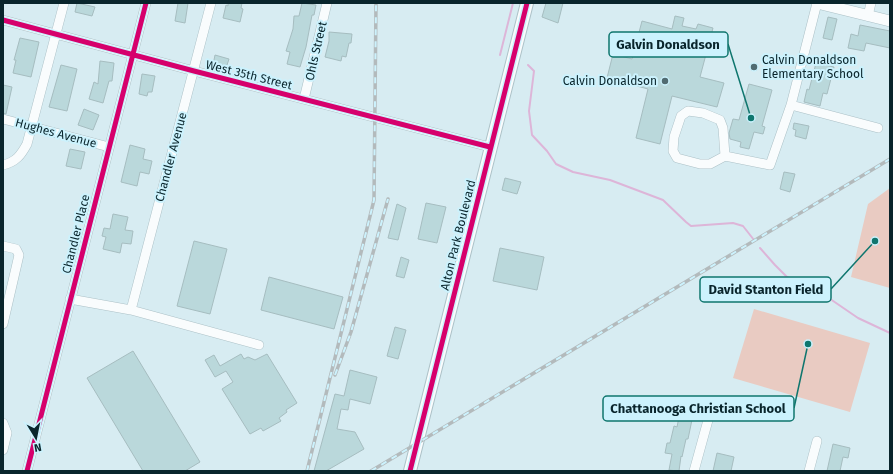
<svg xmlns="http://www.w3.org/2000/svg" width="893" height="474" font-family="'Fira Sans',sans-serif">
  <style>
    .green { fill: #e9cbc2 }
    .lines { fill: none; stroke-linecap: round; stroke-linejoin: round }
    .stream { stroke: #ddb5d8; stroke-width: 2 }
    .building { fill: #bad8db; stroke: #a6bdc0 }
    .minor-casing { stroke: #acc1c7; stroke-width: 10 }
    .tertiary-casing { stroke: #acc1c7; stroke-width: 12 }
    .secondary-casing { stroke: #acc1c7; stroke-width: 14 }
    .minor { stroke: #f9fcfd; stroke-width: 9 }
    .tertiary { stroke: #f9fcfd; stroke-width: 11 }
    .secondary { stroke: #f9fcfd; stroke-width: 12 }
    .rail-casing { stroke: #b3babc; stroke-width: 3.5 }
    .rail { stroke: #ccf2fd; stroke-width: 2; stroke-dasharray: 6; stroke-linecap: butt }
    .cycleway-casing { stroke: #ccf2fd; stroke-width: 8 }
    .cycleway { stroke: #d6006c; stroke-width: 5 }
    .poi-dot { fill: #516b71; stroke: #ccf2fd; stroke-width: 1.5 }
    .labels { text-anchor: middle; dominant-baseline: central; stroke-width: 4; stroke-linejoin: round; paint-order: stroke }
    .street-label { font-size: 12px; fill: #09252c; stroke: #ccf2fd }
    .poi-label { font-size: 12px; fill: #09252c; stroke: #ccf2fd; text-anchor: start }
    .leader { fill: none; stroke: #0f766e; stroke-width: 1.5 }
    .callout-dot { fill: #0f766e; stroke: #ccf2fd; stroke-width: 1.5 }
    .callout { fill: #ccf2fd; stroke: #0f766e; stroke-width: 1.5 }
    .callout-label { font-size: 13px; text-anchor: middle; font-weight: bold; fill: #09252c }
  </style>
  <rect width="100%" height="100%" fill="#d7ecf2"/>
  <path class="green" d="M890,188V288L851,277L868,204Z
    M754,309L870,343L850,412L733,378Z"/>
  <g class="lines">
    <path class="stream" d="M500,55L513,3
      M528,65L534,71L529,111L532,135L547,151L556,164L573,172L610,180L663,200L686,222L691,226L733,223L743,226L754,240
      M760,248L775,265L787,277L807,288L820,292L858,318L890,333"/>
  </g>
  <path class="building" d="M77,3L95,7L92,16L75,12Z
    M178,3H188L185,23L175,21Z
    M228,3H242L241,8L243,9L240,22L223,18L226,5L228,6Z
    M302,3L316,5L314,15H312L306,47L300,67L287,64L290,52L286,51L293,29L294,16H299Z
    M546,3H563L558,23L542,17Z
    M675,16L684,18L682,26L696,29L698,24L713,28L700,77L724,83L717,107L672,96L660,144L636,138L648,89L607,78L613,54L632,59L642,21L672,29Z
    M828,17L837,19L832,40L823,38Z
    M860,25L890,31V48L866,43L864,51L848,48L851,34L858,36Z
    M329,32L352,34L351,43H349L346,57L342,56L341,61L325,57L329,41Z
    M20,38L39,42L31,77L13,73L16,60H14Z
    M215,55L229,59L226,68L213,65Z
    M100,61L114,63L112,81H109L103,103L89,99L94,82L98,84Z
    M816,63L834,67L827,94L823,93L820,106L804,102L807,89L809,90Z
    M61,65L77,69L67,111L49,107Z
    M142,74L155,76L152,92H148L147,96L139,94Z
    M749,84L772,90L762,126L765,127L763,134L754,132L749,149L740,147L741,142L730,139L729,133L733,119L739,120Z
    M3,85L12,87L6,114L3,113Z
    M84,109L99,115L93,130L78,125Z
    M794,123L809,126L806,139L795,136L796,130L793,129Z
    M130,145L145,149L143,159L152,161L149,174L140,172L137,186L121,182Z
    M70,149L85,152L81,169L66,166Z
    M784,172L795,174L790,192L780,189Z
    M505,178L521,182L517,194L502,190Z
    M426,203L446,207L437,243L418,239Z
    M397,204L406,208L398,240L388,238Z
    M113,214L128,217L125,230L133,231L131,244L122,243L120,253L103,249L106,237L102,236L104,228L110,229Z
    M194,241L227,249L210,314L177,306Z
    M500,248L544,257L537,290L493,281Z
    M401,257L409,260L404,278L396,276Z
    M269,277L343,297L334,329L261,310Z
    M395,327L406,330L398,359L387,356Z
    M133,351L200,462L185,471H143L87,378Z
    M241,354L244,359L248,357L255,360L267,354L297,403L286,410L287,412L279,418L281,421L263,431L261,428L250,434L222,389L233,382L226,371L215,377L205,360L214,355L220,366Z
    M350,370L377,377L370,404L350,399L348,410L341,409L337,429L355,432L364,449L326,471H314L335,394L344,396Z
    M680,412L693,415L688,439H686L682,457L681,456L679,471H677L669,470L672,454L665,453L667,443H670L674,426L677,427Z
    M833,444L850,448L848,458L843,457L840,471H827Z
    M717,453L734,457L731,471H713Z"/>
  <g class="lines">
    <defs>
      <path id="minor" d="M868,16L871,3
        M3,20L194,71L490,147
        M304,99L327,3
        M791,105L878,128
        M3,119L109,147
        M725,156L723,128L720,120L703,113L688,111L681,116L674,137L673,151L677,158L700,164H710L725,156L770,165L791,105L817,3
        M3,165C16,162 21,155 27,144L64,3
        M3,246L16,249L19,255L3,324
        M70,299L131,310L259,345
        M131,310L211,3
        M3,423L7,433L3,450
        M27,471L146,3
        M694,471L710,413
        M809,471L817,441"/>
      <path id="tertiary" d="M817,3L890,21"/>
      <path id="secondary" d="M410,471L527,3"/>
    </defs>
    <use href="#minor" class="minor-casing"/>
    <use href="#tertiary" class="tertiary-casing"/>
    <use href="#secondary" class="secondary-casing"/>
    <use href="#minor" class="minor"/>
    <use href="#tertiary" class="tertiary"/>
    <use href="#secondary" class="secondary"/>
    <defs>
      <path id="rail" d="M335,375L351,332L388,199
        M307,471L374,200L376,3
        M371,471L890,159"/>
    </defs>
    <use href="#rail" class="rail-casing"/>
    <use href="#rail" class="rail"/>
    <defs>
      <path id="cycleway" d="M3,20L194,71L490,147
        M27,471L146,3
        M410,471L527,3"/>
    </defs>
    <use href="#cycleway" class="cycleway-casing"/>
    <use href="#cycleway" class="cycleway"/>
  </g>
  <g class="poi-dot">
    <circle cx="754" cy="67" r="4"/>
    <circle cx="665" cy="81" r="4"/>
  </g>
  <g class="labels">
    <g class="street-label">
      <text transform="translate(316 51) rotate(-77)">Ohls Street</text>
      <text transform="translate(249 75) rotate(14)">West 35th Street</text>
      <text transform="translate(56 133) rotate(15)">Hughes Avenue</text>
      <text transform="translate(171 157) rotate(-75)">Chandler Avenue</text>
      <text transform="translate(76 234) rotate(-76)">Chandler Place</text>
      <text transform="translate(458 235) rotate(-76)">Alton Park Boulevard</text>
    </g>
    <g class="poi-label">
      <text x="762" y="60">Calvin Donaldson<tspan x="762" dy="14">Elementary School</tspan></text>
      <text x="657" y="81" text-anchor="end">Calvin Donaldson</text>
    </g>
  </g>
  <path class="leader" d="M751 118L728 44M875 241L831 289M808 344L794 408"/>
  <g class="callout-dot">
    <circle cx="751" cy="118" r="4"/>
    <circle cx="875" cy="241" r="4"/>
    <circle cx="808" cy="344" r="4"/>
  </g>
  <g class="callout">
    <rect x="609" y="32" width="119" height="25" rx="4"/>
    <rect x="700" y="277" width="131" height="25" rx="4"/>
    <rect x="603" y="396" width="191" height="25" rx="4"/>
  </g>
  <g class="callout-label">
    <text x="668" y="49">Galvin Donaldson</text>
    <text x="766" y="294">David Stanton Field</text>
    <text x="698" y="413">Chattanooga Christian School</text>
  </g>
  <rect width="893" height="474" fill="none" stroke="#09252c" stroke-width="8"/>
  <g transform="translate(36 438) rotate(170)" stroke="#ccf2fd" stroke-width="3" paint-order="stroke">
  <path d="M0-3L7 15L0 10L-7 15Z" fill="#09252c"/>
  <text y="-6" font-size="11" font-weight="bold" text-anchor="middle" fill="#09252c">N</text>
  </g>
</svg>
